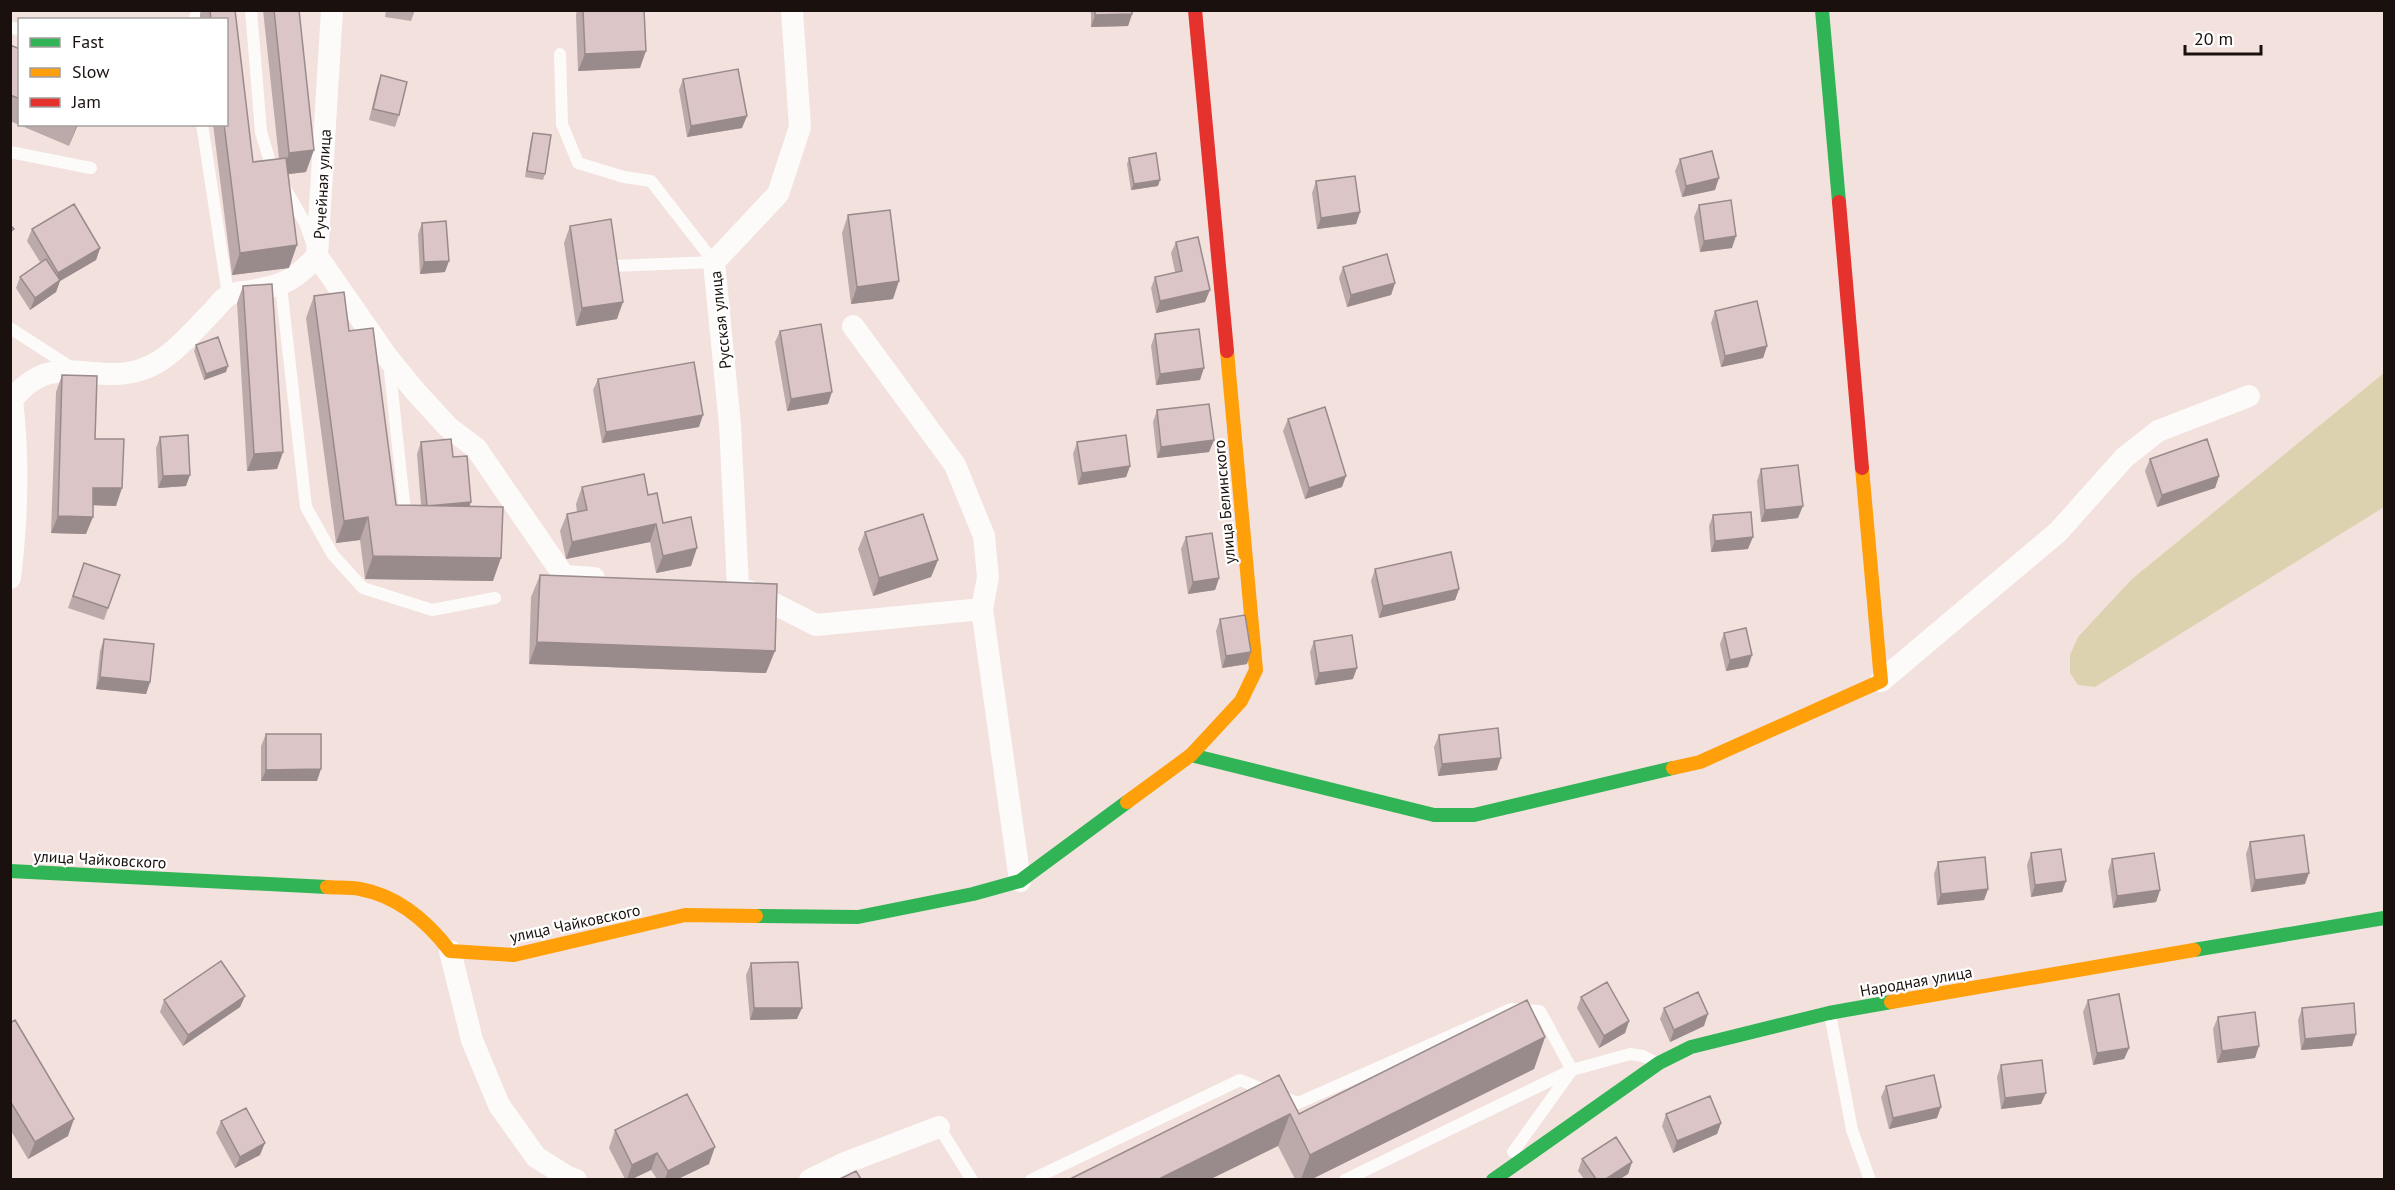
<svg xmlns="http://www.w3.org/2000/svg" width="2395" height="1190" font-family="'PT Sans',sans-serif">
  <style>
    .green { fill: #ddd2af }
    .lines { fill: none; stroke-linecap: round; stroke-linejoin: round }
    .lane { stroke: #fdfafa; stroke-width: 12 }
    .street { stroke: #fdfafa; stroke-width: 22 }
    .fast { stroke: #30b455; stroke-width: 14 }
    .slow { stroke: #ff9f0a; stroke-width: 14 }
    .jam { stroke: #e5322d; stroke-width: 14 }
    .wall { fill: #bca9aa }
    .shaded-wall { fill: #998a8b }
    .building { fill: #dbc5c6; stroke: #998a8b; stroke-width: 1.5 }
    .labels { text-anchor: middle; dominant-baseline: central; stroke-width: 4.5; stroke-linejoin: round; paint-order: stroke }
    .street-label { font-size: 16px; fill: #1a110e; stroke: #fff }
  </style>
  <rect width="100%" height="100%" fill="#f2e1dc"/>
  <path class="green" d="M2384,373V507L2095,687L2078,685L2070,673V655L2078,637L2132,579Z"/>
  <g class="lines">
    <path class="lane" d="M251,10L261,132L270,162L305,223L313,246
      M194,20L198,10
      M10,27L20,30
      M560,54L562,124L578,163L624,177L651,181L714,262
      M202,124L228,295
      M10,152L91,168
      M612,266L714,262
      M281,286L306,507L333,555L363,588L432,610L495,598
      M10,328L72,368
      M389,362L404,503L408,515L412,519
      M1830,1014L1852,1130L1870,1180
      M939,1127L972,1180
      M1031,1180L1240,1080L1298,1103L1511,1009L1540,1011L1572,1070L1513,1152
      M1345,1180L1572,1070L1630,1054L1643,1056L1655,1062"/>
    <path class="street" d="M317,256L388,358L415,391L448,427L476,448L564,576L594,578
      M853,326L955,465L984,536L988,577L982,609
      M10,578C17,520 19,459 12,400C53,347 94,387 143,369C170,360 193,331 213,311C217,307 223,298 229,295C234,292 245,292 251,291C284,285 294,281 317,256L332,10
      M738,586L730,425L714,262L778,194L800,127L792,10
      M749,591L816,625L982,609L1020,881
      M1881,681L2058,532L2124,458L2158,431L2249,396
      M450,951L472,1040L499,1105L536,1157L568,1177L576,1180
      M810,1180L845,1163L939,1127"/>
    <path class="fast" d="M1822,10L1839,202
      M1191,755L1434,815H1474L1673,768
      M10,871L327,887
      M756,916L858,917L973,894L1020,881L1127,802
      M2194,950L2384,918
      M1493,1180L1659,1063L1691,1047L1829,1013L1891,1002"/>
    <path class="slow" d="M1673,768L1700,762L1881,681L1862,468
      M1127,802L1191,755L1241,701L1256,670L1227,351
      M327,887C337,888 349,887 360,889C398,896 427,921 450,951L514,955L685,915L756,916
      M1891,1002L2194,950"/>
    <path class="jam" d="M1195,10L1227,351
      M1839,202L1862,468"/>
  </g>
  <path class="wall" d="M201,10H235L253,162L279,159L263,10H299L306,172L288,174L289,268L232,275L213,124H226V20H200V14Z
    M386,10H415L411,21L385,17Z
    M577,10H644L640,68L578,71L576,15Z
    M1091,10H1132V14L1128,26L1091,27Z
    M10,45L20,49V124H78L69,146L10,121Z
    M381,75L399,115L395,127L369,120L377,87Z
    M683,79L742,128L687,137L679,90Z
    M533,133L545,174L543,180L525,177L531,139Z
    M1129,158L1158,186L1131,190L1127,164Z
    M1680,159L1715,190L1682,197L1675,171Z
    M1316,181L1360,212L1356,224L1317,229L1312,193Z
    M1699,205L1732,248L1700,252L1694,217Z
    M848,215L893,299L851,304L842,233Z
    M422,223L445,272L420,274L418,234Z
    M570,226L617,319L576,326L564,243Z
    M32,229L100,248L96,260L60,281L56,292L30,310L16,288L20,277L40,262L27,241Z
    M1176,242L1205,302L1156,313L1151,288L1155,277L1175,272L1171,253Z
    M1343,267L1395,283L1391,295L1347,307L1339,278Z
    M243,286L283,452L277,469L247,471L237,303Z
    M314,296L349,331L396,505H421L417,454L421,442L453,457L470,506L493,581L365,579L360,540L336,543L306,318Z
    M1715,311L1767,346L1763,358L1721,367L1711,323Z
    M780,331L828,404L787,411L775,342Z
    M1155,334L1200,380L1156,385L1151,346Z
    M196,345L226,372L204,380L194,351Z
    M62,375L95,439L116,506L93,505L86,534L51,533L56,392Z
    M598,379L699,427L602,443L593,390Z
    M1157,410L1214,440L1209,452L1157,458L1153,422Z
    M1288,419L1342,487L1305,499L1283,431Z
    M160,437L186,486L158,488L156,448Z
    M1077,442L1130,466L1126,477L1078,485L1073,454Z
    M2150,459L2219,476L2215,488L2157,507L2145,471Z
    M1761,469L1798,518L1761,522L1757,481Z
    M582,487L648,495L663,523L691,566L656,573L650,542L566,559L560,531L567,514L577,512L576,504Z
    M1713,515L1748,549L1711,552L1709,526Z
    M865,532L938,560L931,577L873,596L858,549Z
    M1186,537L1219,578L1215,590L1188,594L1181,549Z
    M84,563L120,575L104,620L68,608Z
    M1375,569L1459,589L1455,600L1379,618L1371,581Z
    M540,575L766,673L529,664L531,597Z
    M1220,619L1247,664L1222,668L1216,631Z
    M1724,633L1748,667L1726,671L1720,644Z
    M104,639L150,682L146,694L96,689L100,651Z
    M1314,641L1353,679L1315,685L1310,652Z
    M266,734L317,781H261V746Z
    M1439,735L1497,770L1438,776L1434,747Z
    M2250,842L2305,884L2251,892L2246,854Z
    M2031,853L2066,881L2062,892L2031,897L2027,865Z
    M2112,859L2160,890L2156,902L2113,908L2108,871Z
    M1938,862L1988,889L1984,900L1937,905L1934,874Z
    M751,963L797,1019L750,1020L746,975Z
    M245,996L240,1007L183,1046L160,1012L164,1000Z
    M1581,997L1629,1021L1625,1033L1599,1048L1577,1008Z
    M2088,1000L2129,1048L2124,1059L2093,1065L2083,1012Z
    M1664,1008L1704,1026L1670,1042L1660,1019Z
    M2302,1008L2356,1034L2352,1046L2301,1050L2298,1020Z
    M2218,1017L2255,1058L2217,1063L2213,1029Z
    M10,1023L68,1136L28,1159L10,1129Z
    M1545,1037L1534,1069L1312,1179H1295L1278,1146L1279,1075L1299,1114Z
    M2001,1065L2041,1104L2001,1109L1997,1077Z
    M1886,1086L1937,1118L1889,1129L1881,1097Z
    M1666,1114L1721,1123L1717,1134L1673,1153L1662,1126Z
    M221,1121L260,1155L235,1168L216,1133Z
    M615,1130L709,1164L678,1179H657L651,1170L632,1179H625L609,1148Z
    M1582,1159L1632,1162L1628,1174L1620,1179H1584L1578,1171Z"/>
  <path class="shaded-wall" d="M1132,14L1128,26L1091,27L1095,15Z
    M646,51L640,68L578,71L585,54Z
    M747,116L742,128L687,137L691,126Z
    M77,124H78L69,146Z
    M314,150L306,172L281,175L289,153Z
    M1719,178L1715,190L1682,197L1686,186Z
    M1160,180L1158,186L1131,190L1134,184Z
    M1360,212L1356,224L1317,229L1321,218Z
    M1736,236L1732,248L1700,252L1704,241Z
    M297,245L289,268L232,275L240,253Z
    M100,248L96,260L60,281L56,292L30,310L35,298L54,285L58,273Z
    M449,261L445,272L420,274L424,262Z
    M899,281L893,299L851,304L857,287Z
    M1395,283L1391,295L1347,307L1351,295Z
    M1210,290L1205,302L1156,313L1160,301Z
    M623,302L617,319L576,326L582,308Z
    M1767,346L1763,358L1721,367L1725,356Z
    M228,366L226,372L204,380L206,374Z
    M1204,368L1200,380L1156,385L1160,374Z
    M832,392L828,404L787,411L791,399Z
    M703,415L699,427L602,443L606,432Z
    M1214,440L1209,452L1157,458L1161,447Z
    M283,452L277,469L247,471L254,454Z
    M1130,466L1126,477L1078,485L1082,473Z
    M190,475L186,486L158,488L163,476Z
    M1346,476L1342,487L1305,499L1309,488Z
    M2219,476L2215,488L2157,507L2162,495Z
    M93,488H122L116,506L87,505Z
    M471,502L467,513L427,506Z
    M1803,506L1798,518L1761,522L1765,510Z
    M58,516L93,517L86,534L51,533Z
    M368,517L360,540L336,543L344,521Z
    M656,524L650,542L566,559L572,542Z
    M1753,537L1748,549L1711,552L1715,541Z
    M697,548L691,566L656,573L663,556Z
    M373,556L501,558L493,581L365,579Z
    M938,560L931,577L873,596L879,578Z
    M1219,578L1215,590L1188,594L1193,582Z
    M1459,589L1455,600L1379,618L1383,606Z
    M537,642L775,651L766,673L529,664Z
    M1251,652L1247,664L1222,668L1226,656Z
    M1752,655L1748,667L1726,671L1730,660Z
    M1357,668L1353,679L1315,685L1319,673Z
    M100,677L150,682L146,694L96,689Z
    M1501,758L1497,770L1438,776L1442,764Z
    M321,769L317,781H261L266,770Z
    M2309,873L2305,884L2251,892L2255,880Z
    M2066,881L2062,892L2031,897L2035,885Z
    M1988,889L1984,900L1937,905L1941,894Z
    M2160,890L2156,902L2113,908L2117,896Z
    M245,996L240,1007L183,1046L188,1035Z
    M754,1008H802L797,1019L750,1020Z
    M1708,1014L1704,1026L1670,1042L1674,1030Z
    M1629,1021L1625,1033L1599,1048L1604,1036Z
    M2356,1034L2352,1046L2301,1050L2305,1039Z
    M1545,1037L1534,1069L1312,1179H1301L1310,1155Z
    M2259,1046L2255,1058L2217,1063L2222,1051Z
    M2129,1048L2124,1059L2093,1065L2097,1053Z
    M2046,1093L2041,1104L2001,1109L2005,1098Z
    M1941,1107L1937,1118L1889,1129L1893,1118Z
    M1290,1114L1278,1146L1211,1179H1159Z
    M74,1119L68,1136L28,1159L35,1142Z
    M1721,1123L1717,1134L1673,1153L1677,1141Z
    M265,1143L260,1155L235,1168L240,1157Z
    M715,1147L709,1164L678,1179H665L668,1171Z
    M657,1153L651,1170L632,1179H627L632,1165Z
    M1632,1162L1628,1174L1620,1179H1606Z"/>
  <path class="building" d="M210,10H235L253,162L286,158L297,245L240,253L224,124H226V20H211Z
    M274,10H299L314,150L289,153Z
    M583,10H644L646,51L585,54Z
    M1095,10H1132V14L1095,15Z
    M10,45L20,49V99L10,95Z
    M738,69L747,116L691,126L683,79Z
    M381,75L407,82L399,115L373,109Z
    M533,133L551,135L545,174L527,171Z
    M1712,151L1719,178L1686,186L1680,159Z
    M1156,153L1160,180L1134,184L1129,158Z
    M1355,176L1360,212L1321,218L1316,181Z
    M1731,200L1736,236L1704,241L1699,205Z
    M74,204L100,248L58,273L32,229Z
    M890,210L899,281L857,287L848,215Z
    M611,219L623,302L582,308L570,226Z
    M446,221L449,261L424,262L422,223Z
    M10,225L14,229L10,232Z
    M1198,237L1210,290L1160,301L1155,277L1182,271L1176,242Z
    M1387,254L1395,283L1351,295L1343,267Z
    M46,259L60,280L35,298L20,277Z
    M272,284L283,452L254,454L243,286Z
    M344,292L349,331L373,328L396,505L503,507L501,558L373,556L368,517L344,521L314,296Z
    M1757,301L1767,346L1725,356L1715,311Z
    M821,324L832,392L791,399L780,331Z
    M1199,329L1204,368L1160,374L1155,334Z
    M218,337L228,366L206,374L196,345Z
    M694,362L703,415L606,432L598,379Z
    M62,375L97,376L95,439H124L122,488H93V517L58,516Z
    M1209,404L1214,440L1161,447L1157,410Z
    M1325,407L1346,476L1309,488L1288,419Z
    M188,435L190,475L163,476L160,437Z
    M1126,435L1130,466L1082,473L1077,442Z
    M451,439L453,457L467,456L471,502L427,506L421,442Z
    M2207,439L2219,476L2162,495L2150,459Z
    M1798,465L1803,506L1765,510L1761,469Z
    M644,474L648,495L657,493L663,523L691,517L697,548L663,556L656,524L572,542L567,514L587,510L582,487Z
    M1751,512L1753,537L1715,541L1713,515Z
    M923,514L938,560L879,578L865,532Z
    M1212,533L1219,578L1193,582L1186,537Z
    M1451,552L1459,589L1383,606L1375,569Z
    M84,563L120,575L108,608L73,596Z
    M540,575L777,584L775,651L537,642Z
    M1245,615L1251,652L1226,656L1220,619Z
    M1746,628L1752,655L1730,660L1724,633Z
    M1352,635L1357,668L1319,673L1314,641Z
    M104,639L154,644L150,682L100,677Z
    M1498,728L1501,758L1442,764L1439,735Z
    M266,734H321V769L266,770Z
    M2304,835L2309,873L2255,880L2250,842Z
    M2061,849L2066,881L2035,885L2031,853Z
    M2154,853L2160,890L2117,896L2112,859Z
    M1985,857L1988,889L1941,894L1938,862Z
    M221,961L245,996L188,1035L164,1000Z
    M798,962L802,1008H754L751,963Z
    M1607,982L1629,1021L1604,1036L1581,997Z
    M1698,992L1708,1014L1674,1030L1664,1008Z
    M2119,994L2129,1048L2097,1053L2088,1000Z
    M1527,1000L1545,1037L1310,1155L1290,1114L1159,1179H1070L1279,1075L1299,1114Z
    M2354,1003L2356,1034L2305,1039L2302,1008Z
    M2255,1012L2259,1046L2222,1051L2218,1017Z
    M15,1020L74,1119L35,1142L10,1101V1023Z
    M2042,1060L2046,1093L2005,1098L2001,1065Z
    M1934,1075L1941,1107L1893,1118L1886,1086Z
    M687,1094L715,1147L668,1171L657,1153L632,1165L615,1130Z
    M1710,1096L1721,1123L1677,1141L1666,1114Z
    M246,1108L265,1143L240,1157L221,1121Z
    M1616,1137L1632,1162L1606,1179H1596L1582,1159Z
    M856,1171L861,1179H840Z"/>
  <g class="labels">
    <g class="street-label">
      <text transform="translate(322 184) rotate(-87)">Ручейная улица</text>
      <text transform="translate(720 320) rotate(-96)">Русская улица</text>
      <text transform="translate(1224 502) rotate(-95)">улица Белинского</text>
      <text transform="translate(100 859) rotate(3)">улица Чайковского</text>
      <text transform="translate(575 923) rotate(-12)">улица Чайковского</text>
      <text transform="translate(1916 981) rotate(-10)">Народная улица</text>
    </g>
  </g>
  <rect width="2395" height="1190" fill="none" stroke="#1a110e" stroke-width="24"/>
  <rect x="18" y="18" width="210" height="108" fill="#ffffff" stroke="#a3a09f" stroke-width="1.5"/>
  <rect x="30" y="38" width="30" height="9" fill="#30b455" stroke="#a3a09f" stroke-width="1.5"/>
  <text x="72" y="48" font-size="18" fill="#1a110e">Fast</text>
  <rect x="30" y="68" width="30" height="9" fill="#ff9f0a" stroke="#a3a09f" stroke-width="1.5"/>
  <text x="72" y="78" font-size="18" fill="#1a110e">Slow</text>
  <rect x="30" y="98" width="30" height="9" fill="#e5322d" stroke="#a3a09f" stroke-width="1.5"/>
  <text x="72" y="108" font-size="18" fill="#1a110e">Jam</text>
  <path d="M2185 45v9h76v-9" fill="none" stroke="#1a110e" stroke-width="3"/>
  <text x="2194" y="45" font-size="18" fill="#1a110e" stroke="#ffffff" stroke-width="4.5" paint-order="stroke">20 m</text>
</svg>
